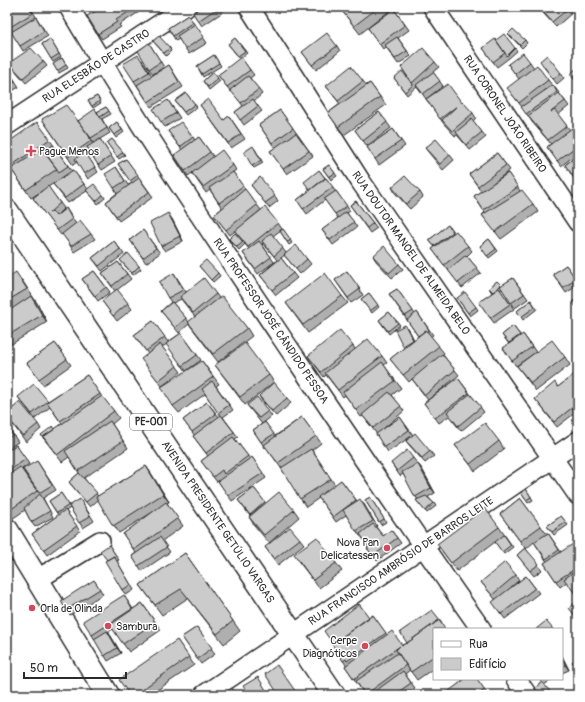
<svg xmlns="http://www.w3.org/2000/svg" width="585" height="702" font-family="Pangolin,sans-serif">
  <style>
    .water { fill: #b6b6b6; stroke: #7e7e7e }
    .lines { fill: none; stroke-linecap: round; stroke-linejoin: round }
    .minor-casing { stroke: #2b2b2b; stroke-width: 22 }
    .major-casing { stroke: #2b2b2b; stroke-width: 25 }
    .minor { stroke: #fff; stroke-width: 19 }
    .major { stroke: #fff; stroke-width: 22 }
    .wall { fill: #afafaf; stroke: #2b2b2b; fill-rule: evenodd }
    .shaded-wall { fill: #8e8e8e; stroke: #2b2b2b }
    .building { fill: #cbcbcb; stroke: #2b2b2b }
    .poi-dot { fill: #d1495b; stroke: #fff; stroke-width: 1.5 }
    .labels { text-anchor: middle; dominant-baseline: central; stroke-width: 3; stroke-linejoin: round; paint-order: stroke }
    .shield { fill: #fff; stroke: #6b6b6b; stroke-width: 1 }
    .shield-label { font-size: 10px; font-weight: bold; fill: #2b2b2b }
    .street-label { font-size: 11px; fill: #2b2b2b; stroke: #fff }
    .poi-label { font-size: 11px; fill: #2b2b2b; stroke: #fff; text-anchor: start }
  </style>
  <rect width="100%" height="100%" fill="#fff"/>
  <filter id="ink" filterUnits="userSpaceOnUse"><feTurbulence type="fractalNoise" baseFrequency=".025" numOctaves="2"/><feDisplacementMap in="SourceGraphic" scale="8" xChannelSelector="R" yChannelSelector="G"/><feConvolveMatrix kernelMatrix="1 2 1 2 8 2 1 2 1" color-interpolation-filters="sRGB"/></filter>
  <g filter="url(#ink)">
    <path class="water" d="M7,665L11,668V693L13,695H7Z"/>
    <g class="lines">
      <defs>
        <path id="minor" d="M69,7C135,120 209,229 282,338C348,436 413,533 481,629
          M249,7L361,182L578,495
          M433,7L578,222
          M7,125L186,7
          M38,579L100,541
          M516,679L527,695
          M204,695L578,441"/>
        <path id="major" d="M7,211L334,695
          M7,530L108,695"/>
      </defs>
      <use href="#minor" class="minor-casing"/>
      <use href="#major" class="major-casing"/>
      <use href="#minor" class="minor"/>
      <use href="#major" class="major"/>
    </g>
    <path class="wall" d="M7,7H30L48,36L23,51L12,33L9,35L7,33Z
      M103,7H136L139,12L119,25L121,27L102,39L98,34Z
      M201,7H220L223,12L202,26L193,13Z
      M339,7H392L393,8L360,34Z
      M569,7L573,12L556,27L543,13L540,8Z
      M394,9L409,30L398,38L411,56L398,64L386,47L383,49L368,28Z
      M188,15L207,43L189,54L179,39L176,41L168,28Z
      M508,34L525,40L527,43L522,48Z
      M235,38L247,53L241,58L254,75L250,78L262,94L254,101L262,111L244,125L235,112L243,106L232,91L231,92L218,75L240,59L228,44Z
      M50,39L61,57L53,62L42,44Z
      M153,41L170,48L171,51L166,56Z
      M149,43L164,67L153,74L149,69Z
      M499,44L515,48L517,51L509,58L497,67L483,48Z
      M337,46L340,51L316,70L302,52Z
      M214,55L221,66L203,77L197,66Z
      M62,58L68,68L59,73L53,64Z
      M142,60L152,76L169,65L183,87L151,107L134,81Z
      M43,61L47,66L26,83L13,68L9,63Z
      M435,62L439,67L433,72L443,86L426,99L417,86L407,95L394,78L413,85L401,67Z
      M530,62L534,68L548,80L552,85L543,92L553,85L569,106L558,115L570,130L578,136V153L561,166L547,147L551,144L532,122L522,107L511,93L519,79L508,64Z
      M543,66L561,73L564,78L557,84Z
      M7,68L19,87L7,94Z
      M213,72L220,81L209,90L203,81Z
      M363,81L366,85L370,83L386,105L344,135L328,113L340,104L326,86Z
      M186,93L197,107L186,115L175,101Z
      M97,96L101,103L93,108L88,101Z
      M426,99L462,103L473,113L476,118L473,121L486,137L470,150L457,135L455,136L444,124Z
      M168,100L180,118L165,127L161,122Z
      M200,105L224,120L229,116L245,139L231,148Z
      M106,107L111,114L102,119L110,133L100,139L115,162L102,170L90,153L87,155L98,172L88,179L77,162L73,165L42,119L78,121L97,112Z
      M280,110L313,156L287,174L270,151L275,148L259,125Z
      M379,112L391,128L367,146L355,130Z
      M37,122L72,171L73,170L88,189L103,195L105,198L98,204L87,191L68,203L53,184L68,174L48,187L64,208L56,216L66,208L76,224L91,234L95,239L74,252L63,234L61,235L33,198L42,191L31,198L11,169L12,168L7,161Z
      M117,122L124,132L116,138L109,128Z
      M393,129L405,146L379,165L367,147Z
      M168,131L193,137L195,140L199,137L213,156L233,165L236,170L233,172L246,191L261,210L245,223H278L282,229L273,236L286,253L307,259L311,264L300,274L284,255L286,254L281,258L297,278L276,295L260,275L277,260L263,243L262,244L274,262L258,274L243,253L249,249L244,243L245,244L239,250L231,241L229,239L243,241L235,231L230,235L214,215L222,208L210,190L206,193L192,173L188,176L174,155L182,150Z
      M112,139L125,155L119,159L107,143Z
      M425,148L450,155L454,160L443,170L429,153Z
      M255,149L263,163L254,168L252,166Z
      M497,153L510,170L492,184L508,173L520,191L533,204L538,212L501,239L482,215L485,212L474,196L481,191L469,174Z
      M578,155V188L577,183L565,165Z
      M126,159L153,197L119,221L106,202L117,193L114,188L116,167L128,185L132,183L118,164Z
      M329,165L337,176L331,180L323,169Z
      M319,170L326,179V178L335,191H336L350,211L347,213L357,227L333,245L322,230L338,218L325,200L307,214L297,200L310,190Z
      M251,185L275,196L278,201L269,208Z
      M392,187L420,192L423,197L410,209L395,193Z
      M356,201L377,228L370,233L350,205Z
      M172,219L183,241L165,251L161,246Z
      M448,225L454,233L468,246L472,251L467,256L481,273L462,288L432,249L435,247L429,240Z
      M283,229L292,243L289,245L280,231Z
      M143,230L160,253L146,263L130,240Z
      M489,239L498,251L489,258L480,246Z
      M114,241L124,254L102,271L92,258Z
      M373,256L399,264L403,269L392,278L376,261Z
      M120,260L139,266L141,269L133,275Z
      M118,262L131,279L117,290L132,309L117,321L102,301L115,291L102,273Z
      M566,265L578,282V285L566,293L553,274Z
      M199,266L218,273L220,276L213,282Z
      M94,271L110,292L98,301L82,279Z
      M347,271L363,295L351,303L335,280Z
      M174,273L186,292L216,294L219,298L247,328L252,336L218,362L189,324L179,333L165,316L161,311L171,302L168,298ZM181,299L195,317L189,322L173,303Z
      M7,275L8,276L7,278L22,280L37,303L47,322L10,345L7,341Z
      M513,278L528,299L515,308L502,289L500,290L514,309L494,323L479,302L492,293L489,288L497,281L501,286Z
      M397,289L415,314L417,312L433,335L431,337L444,353L443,355L459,375L428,400L412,379L409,382L390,359L404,348L403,346L409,330L414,340L418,336L389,294Z
      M369,293L379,307L372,313L361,299Z
      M342,296L348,303L308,333L286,303Z
      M457,298L476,307L478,310L470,316Z
      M531,300L537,309L523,320L517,311Z
      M389,312L400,325L389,334L379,320Z
      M153,321L168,342L181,333L201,360L186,371L167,344L162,347L181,372L162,386L145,364L148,354L134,335Z
      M513,326L521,336L523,334L536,352L516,366L503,348L509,344L502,335Z
      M55,343L71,365L43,385L27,363Z
      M353,346L355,349L382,356L387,363L384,365L401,388L392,395L404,411L383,429L400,417L413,435L388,452L376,434V433L363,416L361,417L345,395L343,397L326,375L324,377L308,356Z
      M565,357L570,365L536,391L517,366Z
      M202,361L219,384L216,386L233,410L223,417L238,437L235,439L250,459L252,457L266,478L232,501L218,481L217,482L201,461L208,456L193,436H195L183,420L207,402L219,417L221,416L205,394L179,413L173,406Z
      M215,365L269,375L274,382L245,405Z
      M578,371V417L575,413L557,427L535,399L558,387Z
      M87,375L102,397L114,411L119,418L112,424L128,448L84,478L98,496L146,466L169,502L167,503L183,526L162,541L170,552L142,571L132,556L136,553L123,534L156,510L119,533L98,500L90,507L73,487L69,482L79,473L69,457L62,462L41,435L55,429L62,424L50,407L35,419L18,397L48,401Z
      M458,378L484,412L461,431L449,416L439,423L424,403Z
      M259,396L287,398L291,403L276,416L262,401Z
      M7,403L11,408L7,411Z
      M247,405L268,411L272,416L262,424Z
      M7,417L38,424L41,429L26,442Z
      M302,417L321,443L312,450L335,485L341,480L357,501L364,504L377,526L376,527L383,536L391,530L401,543L377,561L367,548L369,547L361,536H360L346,515L336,522L319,498L306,507L281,468L266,447L265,448L253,430L265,422L275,436Z
      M7,425L18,442L7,449Z
      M406,441L430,451L434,456L425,463L410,446Z
      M499,441L504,449L475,471L455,445Z
      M16,445L29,464L22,469L38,492L37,461L56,490L43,498L53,517L35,527L31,522L25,510L12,519L7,513V451Z
      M413,458L417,463L412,467L418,464L422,469L435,493L428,497L434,503L436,506L427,513L416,500H418L403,474L400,476L391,463Z
      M254,488L265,503L294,510L299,517L269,543L254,525L249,517L250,516L238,500Z
      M526,489L533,500L528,503L521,493Z
      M61,493L69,506L83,504L94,521L83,528L70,508L66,511L80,531L47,555L32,534L58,515L49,501Z
      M370,497L386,522L381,525L365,500Z
      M520,498L546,533H548L561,552L578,551V598L567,582L560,587L544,563L547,562L534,542L526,549L542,570L534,576L517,555L525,548L500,514Z
      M561,516L568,525L554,535L547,526Z
      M499,527L513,547L504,554L495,542L457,571L442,551Z
      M300,539L304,544L278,565L265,547Z
      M109,545L119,560L117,561L134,590L126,595L122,590L107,560Z
      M185,553L240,631L224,644L188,598L162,615L140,585Z
      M299,562L336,563L342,571L319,588Z
      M516,575L519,580L508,590L526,576L539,593L505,619L496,607L495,599L481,582Z
      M94,580L103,594L70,615L66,610Z
      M127,600L133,609L142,603L161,630L129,652L113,629L108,632L121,653L108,661L92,635Z
      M359,604L369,618L373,615L387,635L402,645L407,643L441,621L444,627L434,629V668L417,680L400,657L410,670L405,674L415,688L404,695H365L345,666L346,665L332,644Z
      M197,627L215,654L201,664L182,637Z
      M177,640L194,665L150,695H130Z
      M562,656L569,670L562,673Z
      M461,679H477L488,695H446L462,681Z
      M539,679H553L544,685L553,695H540L535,688L542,682Z"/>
    <path class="shaded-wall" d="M89,136L94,143L96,149L91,141Z
      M168,213L172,219L183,241L180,236Z
      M31,296L37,303L47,322L42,315Z
      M405,325L409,330L417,346L413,341Z
      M418,464L422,469L435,493L431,488Z
      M146,466L151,473L169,502L163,494Z
      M107,631L111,636L121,653L117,648Z
      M562,656L569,670L565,665L562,658Z"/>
    <path class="building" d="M7,7H29L33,13L7,29Z
      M103,7H136L116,20L117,22L98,34L87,16Z
      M201,7H219L198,21L193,13Z
      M339,7H379L354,26Z
      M540,7H570L552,22L540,8Z
      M394,9L405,25L379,44L368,28Z
      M188,15L193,22L173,36L168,28Z
      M36,17L44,31L20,46L11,32Z
      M195,24L204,37L185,49L177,36Z
      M513,29L525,40L520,45L508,34Z
      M327,33L337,46L312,65L302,52Z
      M504,34L515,48L507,56L496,40Z
      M159,36L170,48L164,53L153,41Z
      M397,37L407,51L395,59L385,45Z
      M235,38L245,51L238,56L228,44Z
      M50,39L59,54L51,59L42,44Z
      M495,39L505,53L493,62L483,48Z
      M149,43L161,62L149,69L138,51Z
      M31,48L43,61L23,78L9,63Z
      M423,48L435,62L412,83L401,67Z
      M523,53L530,62L515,74L508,64Z
      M138,55L149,72L134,81L123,64Z
      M214,55L219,63L202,74L197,66Z
      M547,55L561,73L553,79L540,61Z
      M241,57L250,70L227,87L218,75Z
      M62,58L66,65L57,71L53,64Z
      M169,65L179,82L148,102L137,85Z
      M537,65L548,80L519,103L507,88Z
      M351,66L363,81L338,101L326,86Z
      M578,67V84L570,74Z
      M7,68L15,82L7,87Z
      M402,71L413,85L405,92L394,78Z
      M213,72L218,78L208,87L203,81Z
      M433,72L440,81L423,94L416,85Z
      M248,76L259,89L241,103L230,90Z
      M370,83L380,97L338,127L328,113Z
      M448,84L462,103L463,102L473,113L452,131L442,120L457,106L440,119L426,99Z
      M553,85L557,92L526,114L521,107Z
      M186,93L195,104L184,112L175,101Z
      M559,93L565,101L551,112L555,110L567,126L548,140L528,116Z
      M97,96L100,101L92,106L88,101Z
      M208,99L224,120L229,116L241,134L228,143L200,105Z
      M253,99L258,106L240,120L235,112Z
      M168,100L176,113L161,122L153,109Z
      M66,105L89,136L91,141L68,157L42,119Z
      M106,107L109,111L100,117L97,112Z
      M95,109L107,128L91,138L78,121Z
      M280,110L293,128L272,143L259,125Z
      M379,112L387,122L363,141L355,130Z
      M472,119L482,132L466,145L456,132Z
      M37,122L50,139L11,166L7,161V143Z
      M117,122L122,130L114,135L109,128Z
      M181,122L193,137L180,147L168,131Z
      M572,128L578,136V145L557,161L547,147Z
      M393,129L401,141L375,159L367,147Z
      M296,133L309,151L283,169L270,151Z
      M199,137L210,152L185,171L174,155Z
      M100,139L111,156L98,165L87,147Z
      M112,139L123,152L117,157L107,143Z
      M436,139L450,155L440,164L425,148Z
      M53,145L68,166L59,172L44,152Z
      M253,146L261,160L252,166L244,152Z
      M42,149L57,169L26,190L11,169Z
      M222,150L233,165L203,187L192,173Z
      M85,152L95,167L84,174L75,159Z
      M497,153L506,165L478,186L469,174Z
      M578,155V178L576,180L565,165Z
      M126,159L138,175L130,181L118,164Z
      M329,165L335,173L329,177L323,169Z
      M116,167L125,181L114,188L105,174Z
      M73,170L84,184L65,198L53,184Z
      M319,170L325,178L310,190L304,182Z
      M233,172L243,186L219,203L209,188Z
      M508,173L518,187L483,210L474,196Z
      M405,176L420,192L406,204L392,187Z
      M260,177L275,196L265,203L251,185Z
      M139,178L149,192L116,216L106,202Z
      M326,178L333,187L303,209L297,200Z
      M578,182V188L575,184Z
      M94,184L103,195L96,201L86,190Z
      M48,186L60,203L49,213L52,211L56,216L66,208L72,219L57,230L33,198Z
      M245,189L257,205L226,230L214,215Z
      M522,190L533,204L495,232L482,215Z
      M336,191L347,206L335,214L324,199Z
      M356,201L373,223L367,228L350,205Z
      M265,207L278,223L248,247L235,231Z
      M346,212L354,222L330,240L322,230Z
      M168,213L180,236L161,246L150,223Z
      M80,220L91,234L71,246L62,234Z
      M448,225L453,232L434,246L429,240Z
      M283,229L291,240L287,242L280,231Z
      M143,230L156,248L143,258L130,240Z
      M456,231L468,246L444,265L432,249Z
      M235,233L243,242L237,247L229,239Z
      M271,233L283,248L274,256L262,241Z
      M489,239L496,249L487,256L480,246Z
      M114,241L120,249L99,266L92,258Z
      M259,241L271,257L255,269L243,253Z
      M296,245L307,259L296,269L284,255Z
      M384,246L399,264L389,273L373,256Z
      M128,253L139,266L132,273L120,260Z
      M466,255L477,268L458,283L448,270Z
      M281,258L293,273L272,290L260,275Z
      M206,260L218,273L211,280L199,266Z
      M118,262L127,274L112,286L102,273Z
      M566,265L576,279L563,288L553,274Z
      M94,271L106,287L95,296L82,279Z
      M347,271L360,289L348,298L335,280Z
      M16,272L27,289L7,301V278Z
      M174,273L183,290L168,298L159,282Z
      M325,273L342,296L303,325L286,303Z
      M204,278L216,294L193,313L180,297Z
      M513,278L524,294L511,303L500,286Z
      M497,281L501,285L493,292L489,288Z
      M499,288L510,304L490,318L479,302Z
      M117,289L128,303L113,316L102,301Z
      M397,289L413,311L405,316L389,294Z
      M465,292L476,307L468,313L457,298Z
      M369,293L378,305L370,311L361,299Z
      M31,296L42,315L7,336V312Z
      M222,296L247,328L213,354L188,322Z
      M578,297V309L572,302Z
      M531,300L535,307L521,317L517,311Z
      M172,302L186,318L175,328L161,311Z
      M389,312L398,323L388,331L379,320Z
      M417,312L429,330L427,332L426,330L418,336L407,320Z
      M153,321L165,337L146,351L134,335Z
      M405,325L413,340L403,346L395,330Z
      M513,326L520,335L509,343L502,335Z
      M340,330L353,346L321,372L308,356Z
      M426,330L439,346L403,375L390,359Z
      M181,333L197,355L182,366L166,344Z
      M523,334L532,347L512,361L503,348Z
      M368,339L382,356L338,390L325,373Z
      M552,340L565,357L531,383L517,366Z
      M55,343L67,359L39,379L27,363Z
      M245,343L269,375L240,397L215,365Z
      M160,344L177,366L158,381L141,359Z
      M442,354L455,370L425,395L412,379Z
      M202,361L213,377L173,406L161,387Z
      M382,362L395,381L356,410L343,392Z
      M578,371V403L554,422L535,399L555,382L558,387Z
      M87,375L100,394L60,421L47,402Z
      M458,378L469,393L435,418L424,403Z
      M212,381L229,405L218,413L202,389Z
      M274,382L287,398L272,411L259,396Z
      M34,384L48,401L32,414L18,397Z
      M389,392L401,406L373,428L362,415Z
      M470,394L481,407L458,426L447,412Z
      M102,396L114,411L57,455L43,437Z
      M257,397L268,411L259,418L247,405Z
      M20,402L38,424L23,436L7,417V413Z
      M207,402L216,414L192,432L183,420Z
      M578,404V416L572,409Z
      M221,415L234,432L206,453L193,436Z
      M302,417L316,436L278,463L264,445Z
      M400,417L409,430L384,447L376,434Z
      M110,421L123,441L78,471L65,451Z
      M265,422L274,434L261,442L253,430Z
      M485,423L499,441L470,464L455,445Z
      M7,426L13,435L7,438Z
      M53,426L55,429L43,437L47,442L41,435Z
      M415,433L430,451L422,458L406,441Z
      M233,437L248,456L224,474L222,470L213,477L201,461Z
      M16,445L26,459L7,472V451Z
      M311,449L331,479L300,499L281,468Z
      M407,450L413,458L397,471L391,463Z
      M252,457L263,473L228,496L218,481Z
      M37,461L52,485L39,493L23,469Z
      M418,464L431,488L415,497L402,472Z
      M146,466L163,494L113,526L96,497Z
      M20,467L37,491L7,512V476Z
      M79,473L97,493L86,502L69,482Z
      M341,480L356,500L333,517L318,497Z
      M254,488L265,502L250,515L238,500Z
      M526,489L531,497L526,500L521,493Z
      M279,492L294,510L264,535L249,517Z
      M61,493L69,505L57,513L49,501Z
      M40,494L50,511L31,522L24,508Z
      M426,496L434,503L425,511L416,500Z
      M370,497L384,519L379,522L365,500Z
      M520,498L541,526L520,541L500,514Z
      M80,499L90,516L79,523L69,506Z
      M360,499L373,521L356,531L343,510Z
      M166,502L178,518L134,550L123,534Z
      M485,508L499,527L451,563L437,544Z
      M65,510L77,526L43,550L32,534Z
      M561,516L566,522L552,532L547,526Z
      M373,524L383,536L391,530L397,538L373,556L367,548L369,547L360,534Z
      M290,527L300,539L274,559L265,547Z
      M548,533L559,550L546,559L534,542Z
      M504,535L511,545L502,552L495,542Z
      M160,537L167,547L138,566L132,556Z
      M317,537L336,563L313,580L294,554Z
      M573,544L578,551V567L556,581L544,563Z
      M109,545L117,557L115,558L114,556L107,560L100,551Z
      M525,548L539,564L530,571L517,555Z
      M185,553L233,621L217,634L181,589L155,605L140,585Z
      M114,556L131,585L122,590L105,561Z
      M505,562L516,575L492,595L481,582Z
      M578,569V596H577L564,579Z
      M526,576L535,588L501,614L492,602Z
      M94,580L100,589L66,610L61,601Z
      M124,595L132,609L92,635L83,621Z
      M578,600V620L569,608Z
      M142,603L155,622L123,644L110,625Z
      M359,604L369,617L333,644L324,631Z
      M432,610L441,621L440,622L439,620L407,643L400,632Z
      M373,615L386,633L347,661L346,659L343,661L332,644Z
      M439,620L445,629H434V656L411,672L396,650L400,646L354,679L345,666L392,631L402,645L407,643Z
      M546,621L553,629H536Z
      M197,627L212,648L197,659L182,637Z
      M107,631L117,648L104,656L94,639Z
      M177,640L189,657L134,695H130L119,680Z
      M398,653L406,665L365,695L356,681Z
      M578,656V669L572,662Z
      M562,658L565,665L562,666Z
      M277,665L298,695H279L265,674Z
      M403,671L411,683L394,695H370Z
      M258,677L269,695H249L243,686Z
      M465,679H477L485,690L476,695H446L445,694Z
      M542,682L553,695H541L535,688Z
      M232,688L237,695H221Z"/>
  </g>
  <g class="poi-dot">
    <path d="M29 145h4v4h4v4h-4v4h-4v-4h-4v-4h4z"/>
    <circle cx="387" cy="548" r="4"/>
    <circle cx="32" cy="608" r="4"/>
    <circle cx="108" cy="626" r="4"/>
    <circle cx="365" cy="646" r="4"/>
  </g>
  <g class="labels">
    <rect class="shield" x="130" y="414" width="42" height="16" rx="3"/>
    <g class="shield-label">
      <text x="151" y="422">PE-001</text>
    </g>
    <g class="street-label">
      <text transform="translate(96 66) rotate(-33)">RUA ELESBÃO DE CASTRO</text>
      <text transform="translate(505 114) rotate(56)">RUA CORONEL JOÃO RIBEIRO</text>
      <text transform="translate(411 253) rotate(55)">RUA DOUTOR MANOEL DE ALMEIDA BELO</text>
      <text transform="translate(271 321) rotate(56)">RUA PROFESSOR JOSÉ CÂNDIDO PESSOA</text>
      <text transform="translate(218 522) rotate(56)">AVENIDA PRESIDENTE GETÚLIO VARGAS</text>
      <text transform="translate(401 561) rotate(-34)">RUA FRANCISCO AMBRÓSIO DE BARROS LEITE</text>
    </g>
    <g class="poi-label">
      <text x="39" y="151">Pague Menos</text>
      <text x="379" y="542" text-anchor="end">Nova Pan<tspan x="379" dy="13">Delicatessen</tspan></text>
      <text x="40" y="608">Orla de Olinda</text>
      <text x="116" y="626">Sambura</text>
      <text x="357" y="640" text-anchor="end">Cerpe<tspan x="357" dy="13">Diagnóticos</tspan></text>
    </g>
  </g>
  <rect width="585" height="702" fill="none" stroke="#fff" stroke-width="24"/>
  <rect x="12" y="12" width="561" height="678" fill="none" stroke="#2b2b2b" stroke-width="1.5" filter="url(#ink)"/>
  <rect x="433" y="628" width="130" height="52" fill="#ffffff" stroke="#aaaaaa"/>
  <rect x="441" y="641" width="20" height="6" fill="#ffffff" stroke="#aaaaaa"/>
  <text x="469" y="648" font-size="12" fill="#2b2b2b">Rua</text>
  <rect x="441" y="658" width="20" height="12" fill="#cbcbcb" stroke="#aaaaaa"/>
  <text x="469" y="668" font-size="12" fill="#2b2b2b">Edifício</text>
  <path d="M24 672v6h102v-6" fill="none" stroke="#2b2b2b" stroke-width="2"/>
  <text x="30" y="672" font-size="12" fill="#2b2b2b" stroke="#ffffff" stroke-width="3" paint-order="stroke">50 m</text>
</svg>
